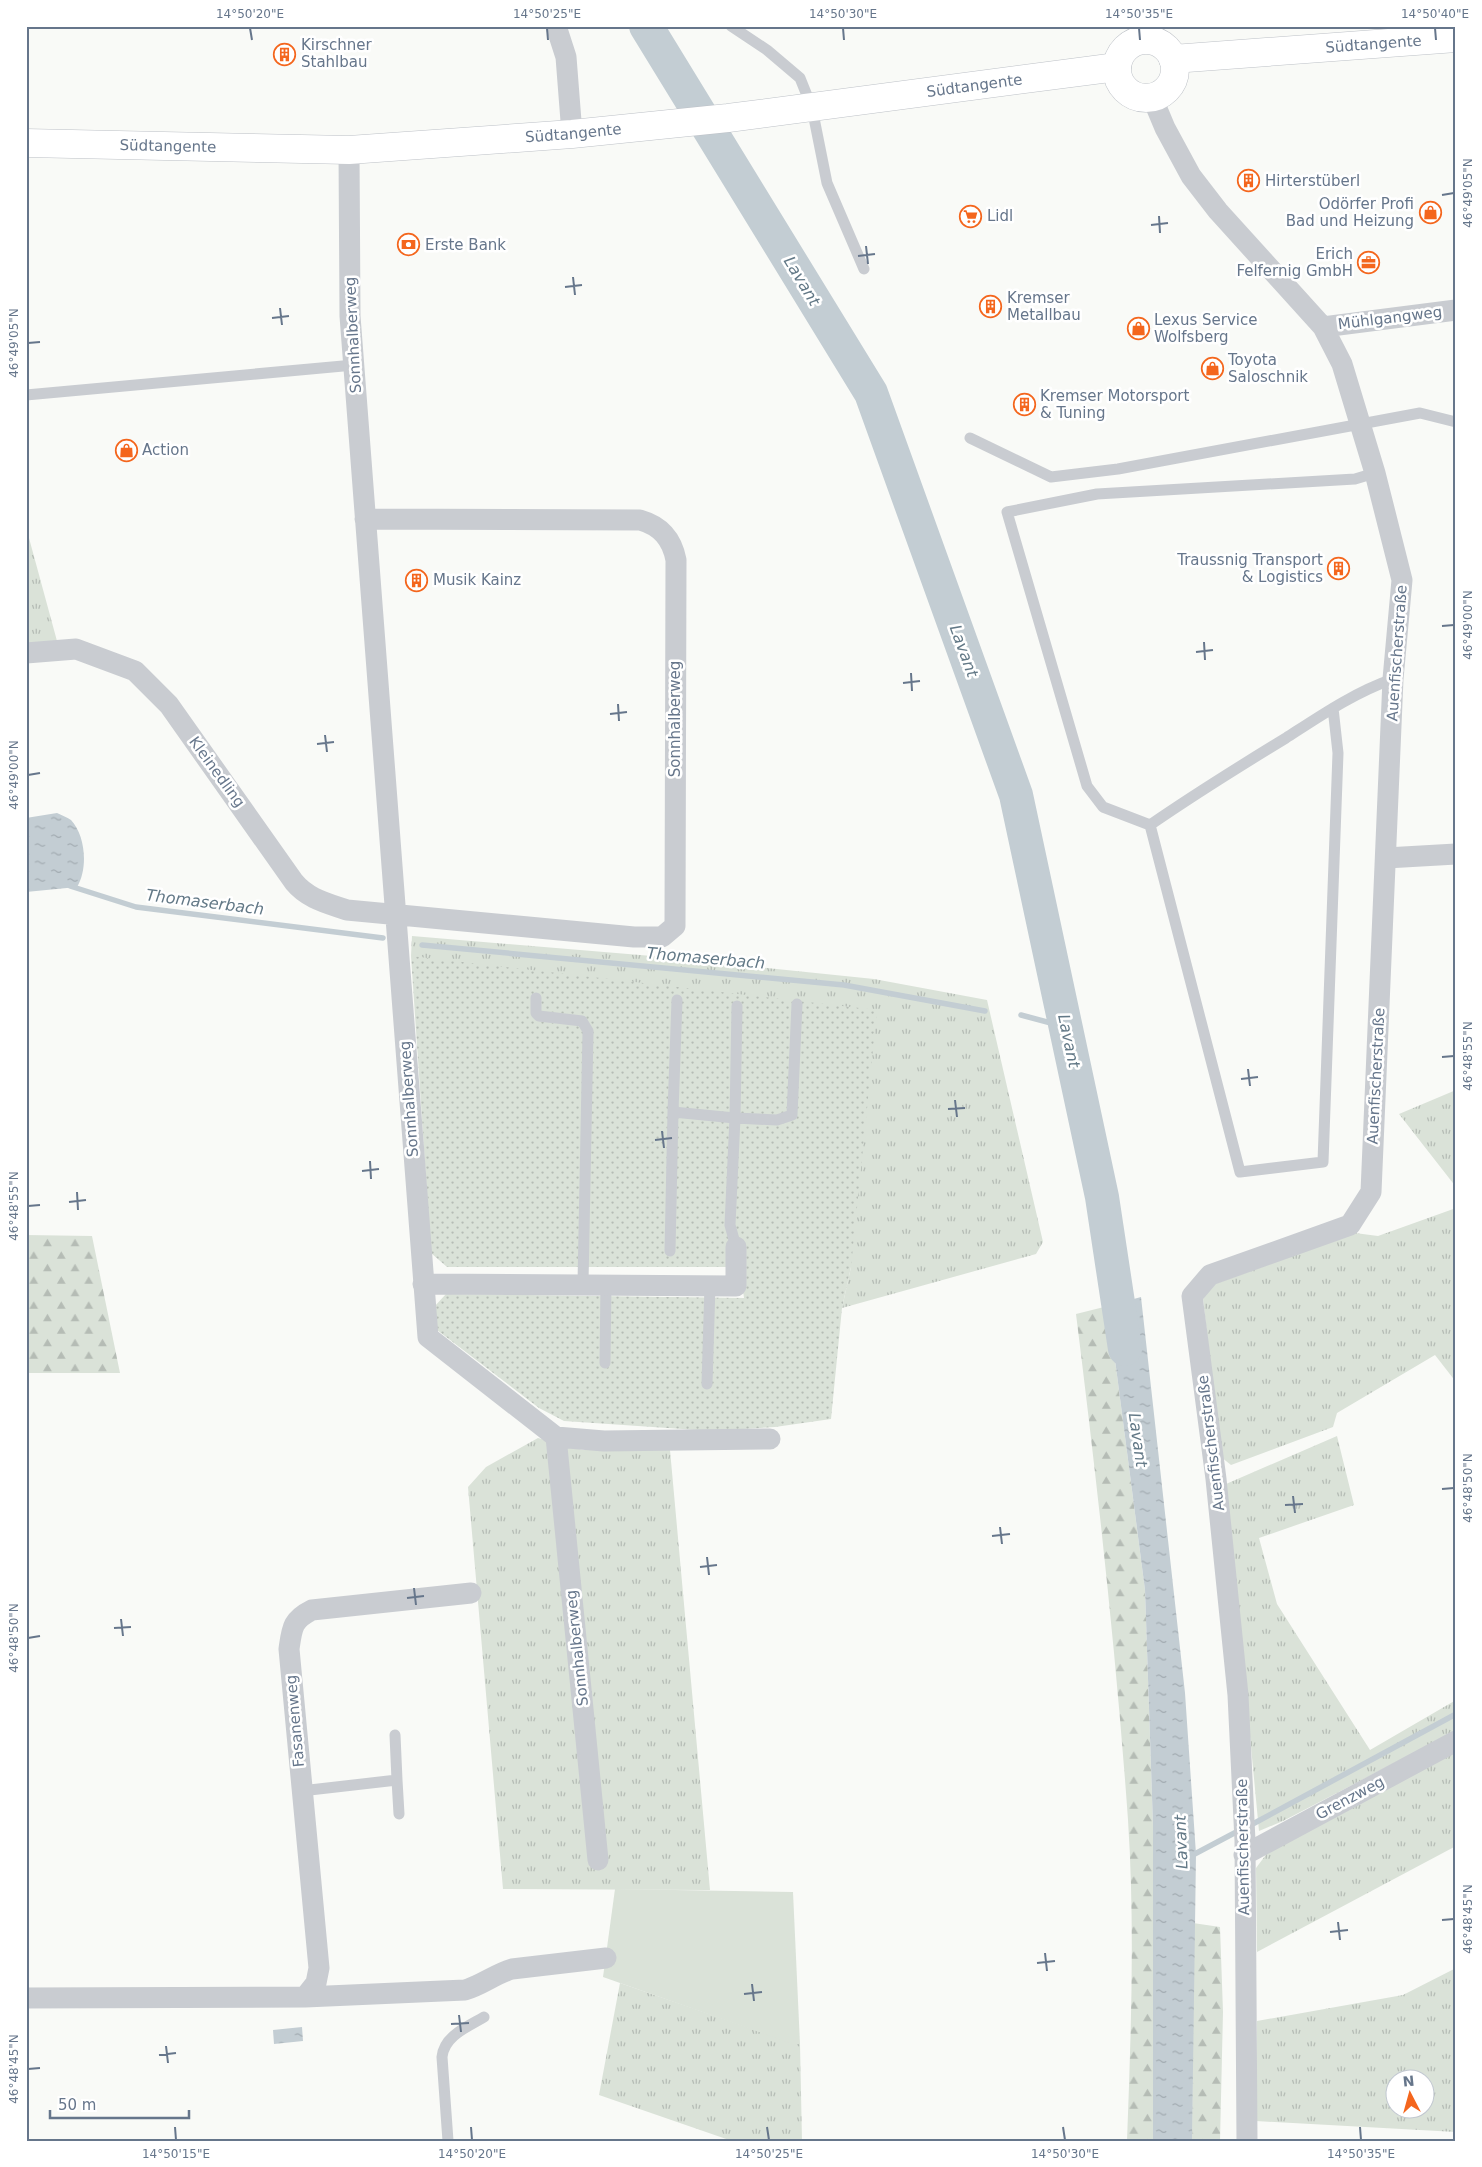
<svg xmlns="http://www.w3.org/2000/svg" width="1482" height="2167" font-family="'DejaVu Sans',sans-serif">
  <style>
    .grass { fill: url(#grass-tufts); fill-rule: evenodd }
    .forest { fill: url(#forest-firs) }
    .park { fill: #dae2d8 }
    .garden { fill: url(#garden-dots) }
    .water { fill: url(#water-ripples) }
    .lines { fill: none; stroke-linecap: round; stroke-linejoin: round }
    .stream { stroke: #c3cdd3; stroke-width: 5.5 }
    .river { stroke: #c3cdd3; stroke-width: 34 }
    .secondary-casing { stroke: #bdc1c7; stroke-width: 29 }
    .service { stroke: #c9ccd1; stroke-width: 11 }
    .minor { stroke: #c9ccd1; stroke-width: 21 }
    .secondary { stroke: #fff; stroke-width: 28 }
    .ticks { fill: none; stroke: #66768b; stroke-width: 2 }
    .labels { text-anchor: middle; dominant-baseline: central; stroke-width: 5; stroke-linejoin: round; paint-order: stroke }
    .street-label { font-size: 15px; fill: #66768b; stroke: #fff }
    .poi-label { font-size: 15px; fill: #66768b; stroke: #fff; text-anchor: start }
    .water-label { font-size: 16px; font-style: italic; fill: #627886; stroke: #fff }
    .neatline { fill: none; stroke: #66768b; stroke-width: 2 }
    .ticks-label { font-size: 12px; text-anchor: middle; fill: #66768b }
  </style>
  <defs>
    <pattern id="grass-tufts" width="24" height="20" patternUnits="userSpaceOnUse" patternTransform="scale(1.25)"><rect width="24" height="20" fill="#dae2d8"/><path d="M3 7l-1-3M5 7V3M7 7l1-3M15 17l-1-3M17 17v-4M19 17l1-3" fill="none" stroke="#b5bcb5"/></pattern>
    <pattern id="forest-firs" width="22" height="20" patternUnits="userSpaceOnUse" patternTransform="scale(1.25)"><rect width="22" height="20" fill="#dae2d8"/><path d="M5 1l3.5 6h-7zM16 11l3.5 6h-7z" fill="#b5bcb5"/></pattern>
    <pattern id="garden-dots" width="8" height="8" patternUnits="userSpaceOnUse" patternTransform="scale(1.25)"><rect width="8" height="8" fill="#dae2d8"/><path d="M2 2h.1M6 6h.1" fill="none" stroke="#b5bcb5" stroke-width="1.8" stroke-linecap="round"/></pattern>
    <pattern id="water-ripples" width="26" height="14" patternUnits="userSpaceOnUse" patternTransform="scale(1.25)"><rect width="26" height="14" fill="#c3cdd3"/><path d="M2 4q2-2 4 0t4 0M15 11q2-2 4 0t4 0" fill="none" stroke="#a2abb1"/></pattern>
  </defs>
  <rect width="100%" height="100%" fill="#f9faf7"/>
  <path class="grass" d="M26,527L57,641L26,644Z
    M412,936L652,956L874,979L987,1000L1043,1242L1036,1254L842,1308L851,1267L411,956Z
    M1456,1090V1187L1399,1114Z
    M1456,1208V1382L1435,1355L1337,1413L1333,1427L1231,1465L1221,1457L1203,1299L1212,1285L1355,1233L1378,1236Z
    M1337,1436L1354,1505L1259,1538L1277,1604L1370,1750L1456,1700V1731L1283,1821L1259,1831L1226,1484Z
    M538,1438L583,1450H670L710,1890L503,1889L468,1487L486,1467Z
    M1456,1751V1846L1257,1952L1256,1868L1268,1852Z
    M1456,1968V2132L1256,2121L1257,2021L1403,1995ZM1394,2080H1424V2110H1394Z
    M620,1983L793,2043L800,2044L802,2141H732L599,2095Z"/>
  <path class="forest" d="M26,1235L92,1236L120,1373H26Z
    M1108,1306L1145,1590L1153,1826V2141H1127C1131,2034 1135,1927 1128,1820C1116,1651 1097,1482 1076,1314Z
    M1193,1923L1220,1927L1223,2012L1220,2141H1192Z"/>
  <path class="park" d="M615,1889L793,1892L800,2044H793L603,1977Z"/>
  <path class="garden" d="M411,956L877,1010L851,1267L842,1308L831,1419L775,1427L712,1431L564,1421L539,1408L437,1330L434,1307L446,1294L744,1298L740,1267H447L431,1253Z"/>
  <path class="water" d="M57,813C61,815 67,817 71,820C86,836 88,869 77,887L26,892V818Z
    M1141,1297L1185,1693L1196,1854L1192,2141H1153V1826L1145,1590L1108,1306Z
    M302,2027L303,2041L274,2044L273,2030Z"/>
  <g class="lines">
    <path class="stream" d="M70,886L136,907L383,938
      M422,945L844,985L985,1011
      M1021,1015L1066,1027
      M1249,1826L1456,1714
      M1189,1857L1240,1830"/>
    <path class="river" d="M646,26L871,393L1016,795L1102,1197L1125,1349"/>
    <defs>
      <g id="secondary">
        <circle cx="1146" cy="69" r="29"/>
        <path id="s1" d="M1173,59L1456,38"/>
        <path id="s2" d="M26,143L349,150L572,134L728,118L1117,67"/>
      </g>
    </defs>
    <use href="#secondary" class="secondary-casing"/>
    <path class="service" d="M731,26L767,50L800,78L812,108L827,183L864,269
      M26,395L354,365
      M970,438L1051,477L1118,469L1420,413L1456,422
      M1333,708L1338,753L1323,1162L1240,1172L1150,825C1195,794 1240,766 1286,738C1320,716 1355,692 1393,679
      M1150,825L1103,807L1087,786L1007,512L1097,494L1355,479L1375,473
      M536,998V1013L539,1016L582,1021L588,1031L583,1283
      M677,1000L673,1112L735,1118L730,1225L736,1247
      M737,1006L735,1118L777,1120L792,1115L797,1004
      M670,1251L673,1112
      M605,1363L606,1283
      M707,1384L710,1285
      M397,1780L399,1814
      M301,1791L397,1780L395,1735
      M448,2141L442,2057C444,2036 467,2027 484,2017"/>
    <path class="minor" d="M556,26L566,57L572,134
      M1140,26L1142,40
      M1152,97L1165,128L1191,176L1218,211L1323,327L1342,364L1375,473L1402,580L1393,679L1371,1192L1350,1225L1210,1275L1192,1296L1216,1479L1238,1695L1245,1841L1247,2141
      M349,150L350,316L428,1337L556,1437L598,1860
      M1323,327L1456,310
      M26,653L76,649L135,671L169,705L294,882C308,899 327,903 347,910L634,937H662L675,926L676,560C672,539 661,526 640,520L365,519
      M1386,858L1456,854
      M423,1284L736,1286V1247
      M556,1437L604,1441L770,1439
      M1244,1855L1456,1741
      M305,1997L465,1990C482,1985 495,1974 512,1969L606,1958
      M26,1998L305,1997L316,1983L319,1968L289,1649C292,1628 292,1620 312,1610L471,1593"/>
    <use href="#secondary" class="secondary"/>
  </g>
  <path class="ticks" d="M250,28L252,40M547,28L548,40M843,28L844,40M1139,28L1140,40M1435,28L1436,40M1442,195L1454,193M1159,216L1160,233M1151,225L1168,223M866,246L868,264M858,256L875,254M573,277L575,295M565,287L582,285M280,308L282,325M272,318L289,316M28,343L40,342M1442,626L1454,625M1204,642L1205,660M1196,652L1213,650M911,673L912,691M903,683L920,681M618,704L619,721M610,714L627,712M325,735L327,752M317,744L334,742M28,775L40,773M1442,1057L1454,1056M1248,1069L1250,1086M1241,1079L1258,1077M955,1100L957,1117M948,1109L965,1108M662,1131L664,1148M655,1140L672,1138M370,1161L371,1179M362,1171L379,1169M77,1192L78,1210M69,1202L86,1200M28,1206L40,1205M1442,1489L1454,1488M1293,1496L1295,1513M1285,1505L1303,1504M1000,1527L1002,1544M992,1536L1010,1534M707,1557L709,1575M700,1567L717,1565M414,1588L416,1605M407,1598L424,1596M121,1619L123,1636M114,1628L131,1627M28,1638L40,1636M1442,1920L1454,1919M1338,1922L1340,1940M1330,1932L1348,1930M1045,1953L1047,1971M1037,1963L1055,1961M752,1984L754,2001M744,1994L762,1992M459,2015L461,2032M451,2024L469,2023M166,2046L168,2063M159,2055L176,2053M28,2069L40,2068M175,2127L176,2140M471,2127L472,2140M767,2127L769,2140M1063,2127L1065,2140M1360,2127L1361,2140"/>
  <defs>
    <symbol id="building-ring" viewBox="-11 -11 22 22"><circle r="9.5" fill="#fff" stroke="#f4661d" stroke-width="1.5"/><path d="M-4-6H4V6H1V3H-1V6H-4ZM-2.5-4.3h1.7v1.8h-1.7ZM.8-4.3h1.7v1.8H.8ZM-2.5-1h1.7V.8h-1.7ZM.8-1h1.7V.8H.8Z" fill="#f4661d"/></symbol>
    <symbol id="shop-ring" viewBox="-11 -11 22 22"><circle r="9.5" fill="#fff" stroke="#f4661d" stroke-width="1.5"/><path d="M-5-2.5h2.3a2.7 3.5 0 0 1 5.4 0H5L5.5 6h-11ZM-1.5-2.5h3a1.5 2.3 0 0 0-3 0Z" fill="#f4661d"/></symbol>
    <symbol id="supermarket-ring" viewBox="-11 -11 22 22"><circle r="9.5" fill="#fff" stroke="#f4661d" stroke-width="1.5"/><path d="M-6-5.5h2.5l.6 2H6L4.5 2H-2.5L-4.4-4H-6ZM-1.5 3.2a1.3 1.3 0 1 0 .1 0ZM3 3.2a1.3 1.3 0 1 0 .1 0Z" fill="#f4661d"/></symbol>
    <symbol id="bank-ring" viewBox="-11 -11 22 22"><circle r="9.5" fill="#fff" stroke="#f4661d" stroke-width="1.5"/><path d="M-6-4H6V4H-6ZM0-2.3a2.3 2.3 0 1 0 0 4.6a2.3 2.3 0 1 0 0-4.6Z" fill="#f4661d"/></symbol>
    <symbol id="office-ring" viewBox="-11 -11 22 22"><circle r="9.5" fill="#fff" stroke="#f4661d" stroke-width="1.5"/><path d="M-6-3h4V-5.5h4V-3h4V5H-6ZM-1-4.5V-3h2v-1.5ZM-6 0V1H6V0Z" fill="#f4661d"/></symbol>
  </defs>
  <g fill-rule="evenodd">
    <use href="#building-ring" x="272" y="42" width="25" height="25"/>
    <use href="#building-ring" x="1236" y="168" width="25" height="25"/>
    <use href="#shop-ring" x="1418" y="200" width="25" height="25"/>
    <use href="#supermarket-ring" x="958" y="204" width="25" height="25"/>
    <use href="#bank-ring" x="396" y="232" width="25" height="25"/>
    <use href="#office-ring" x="1356" y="250" width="25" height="25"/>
    <use href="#building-ring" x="978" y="294" width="25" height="25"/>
    <use href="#shop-ring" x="1126" y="316" width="25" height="25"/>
    <use href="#shop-ring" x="1200" y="356" width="25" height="25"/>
    <use href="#building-ring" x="1012" y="392" width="25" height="25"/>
    <use href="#shop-ring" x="114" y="438" width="25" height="25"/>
    <use href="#building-ring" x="1326" y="556" width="25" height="25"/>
    <use href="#building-ring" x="404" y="568" width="25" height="25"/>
  </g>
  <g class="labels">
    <g class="street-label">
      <text stroke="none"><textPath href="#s1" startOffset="201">Südtangente</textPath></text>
      <text stroke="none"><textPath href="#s2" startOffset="952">Südtangente</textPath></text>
      <text stroke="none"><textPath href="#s2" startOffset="548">Südtangente</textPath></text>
      <text stroke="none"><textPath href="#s2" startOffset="142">Südtangente</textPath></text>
      <text transform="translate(1390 318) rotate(-7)">Mühlgangweg</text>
      <text transform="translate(353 335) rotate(-93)">Sonnhalberweg</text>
      <text transform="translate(1397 653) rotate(-86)">Auenfischerstraße</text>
      <text transform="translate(675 719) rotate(-90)">Sonnhalberweg</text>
      <text transform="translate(217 772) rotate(54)">Kleinedling</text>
      <text transform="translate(1376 1076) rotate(-87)">Auenfischerstraße</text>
      <text transform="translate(409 1099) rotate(-94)">Sonnhalberweg</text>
      <text transform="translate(1211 1443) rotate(-97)">Auenfischerstraße</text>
      <text transform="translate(577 1648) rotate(-96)">Sonnhalberweg</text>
      <text transform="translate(295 1721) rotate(-95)">Fasanenweg</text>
      <text transform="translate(1350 1798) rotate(-28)">Grenzweg</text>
      <text transform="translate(1243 1847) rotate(-91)">Auenfischerstraße</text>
    </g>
    <g class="poi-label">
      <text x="301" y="45">Kirschner<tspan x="301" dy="17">Stahlbau</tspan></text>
      <text x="1265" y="181">Hirterstüberl</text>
      <text x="1414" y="204" text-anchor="end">Odörfer Profi<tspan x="1414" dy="17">Bad und Heizung</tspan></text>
      <text x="987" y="216">Lidl</text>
      <text x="425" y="245">Erste Bank</text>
      <text x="1353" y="254" text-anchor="end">Erich<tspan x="1353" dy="17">Felfernig GmbH</tspan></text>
      <text x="1007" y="298">Kremser<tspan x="1007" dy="17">Metallbau</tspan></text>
      <text x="1154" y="320">Lexus Service<tspan x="1154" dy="17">Wolfsberg</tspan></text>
      <text x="1228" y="360">Toyota<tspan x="1228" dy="17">Saloschnik</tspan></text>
      <text x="1040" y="396">Kremser Motorsport<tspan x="1040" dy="17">&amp; Tuning</tspan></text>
      <text x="142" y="450">Action</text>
      <text x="1323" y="560" text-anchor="end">Traussnig Transport<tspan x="1323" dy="17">&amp; Logistics</tspan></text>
      <text x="433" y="580">Musik Kainz</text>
    </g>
    <g class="water-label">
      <text transform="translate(802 281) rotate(59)">Lavant</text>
      <text transform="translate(964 651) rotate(70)">Lavant</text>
      <text transform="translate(205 902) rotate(7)">Thomaserbach</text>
      <text transform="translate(706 958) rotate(5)">Thomaserbach</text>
      <text transform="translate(1069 1041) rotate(78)">Lavant</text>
      <text transform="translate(1138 1440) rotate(82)">Lavant</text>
      <text transform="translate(1181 1842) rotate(-92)">Lavant</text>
    </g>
  </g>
  <rect width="1482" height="2167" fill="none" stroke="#ffffff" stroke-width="55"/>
  <g transform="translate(1410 2094) rotate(354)"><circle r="24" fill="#ffffff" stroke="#c2c8d1"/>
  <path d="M0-4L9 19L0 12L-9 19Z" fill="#f4661d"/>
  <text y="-8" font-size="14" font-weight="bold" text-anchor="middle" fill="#66768b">N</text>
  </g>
  <path d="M50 2110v8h139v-8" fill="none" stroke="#66768b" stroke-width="2.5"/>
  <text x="58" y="2110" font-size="15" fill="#66768b" stroke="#ffffff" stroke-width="4" paint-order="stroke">50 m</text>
  <rect x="28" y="28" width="1426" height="2112" class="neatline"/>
  <g class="ticks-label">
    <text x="250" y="18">14°50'20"E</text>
    <text x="547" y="18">14°50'25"E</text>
    <text x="843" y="18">14°50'30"E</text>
    <text x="1139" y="18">14°50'35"E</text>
    <text x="1435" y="18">14°50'40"E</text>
    <text transform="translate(1468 193) rotate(-90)" y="4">46°49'05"N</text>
    <text transform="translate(14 343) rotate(-90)" y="4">46°49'05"N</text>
    <text transform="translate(1468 625) rotate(-90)" y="4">46°49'00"N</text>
    <text transform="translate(14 775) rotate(-90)" y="4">46°49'00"N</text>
    <text transform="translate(1468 1056) rotate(-90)" y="4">46°48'55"N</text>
    <text transform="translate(14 1206) rotate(-90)" y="4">46°48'55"N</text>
    <text transform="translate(1468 1488) rotate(-90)" y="4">46°48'50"N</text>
    <text transform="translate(14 1638) rotate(-90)" y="4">46°48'50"N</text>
    <text transform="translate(1468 1919) rotate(-90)" y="4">46°48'45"N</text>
    <text transform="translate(14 2069) rotate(-90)" y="4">46°48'45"N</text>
    <text x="176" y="2158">14°50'15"E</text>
    <text x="472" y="2158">14°50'20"E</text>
    <text x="769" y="2158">14°50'25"E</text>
    <text x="1065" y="2158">14°50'30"E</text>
    <text x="1361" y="2158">14°50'35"E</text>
  </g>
</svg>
